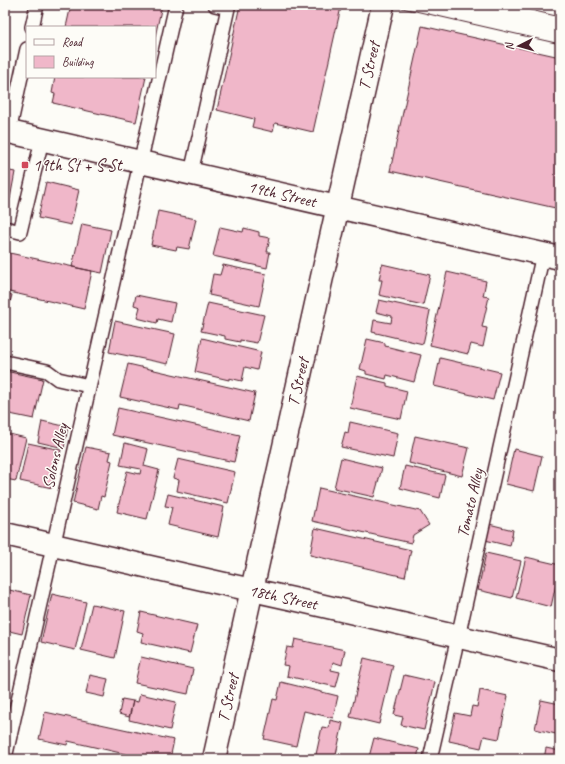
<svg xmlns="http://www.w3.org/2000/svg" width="565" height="764" font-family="Caveat,sans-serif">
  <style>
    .building { fill: #f0b7c9; stroke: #4a1f2b }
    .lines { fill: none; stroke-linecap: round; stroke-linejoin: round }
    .lane-casing { stroke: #4a1f2b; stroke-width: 16 }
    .street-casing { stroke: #4a1f2b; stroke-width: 25 }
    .secondary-casing { stroke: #4a1f2b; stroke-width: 25 }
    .lane { stroke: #fdfcf7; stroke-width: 13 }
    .street { stroke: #fdfcf7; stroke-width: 22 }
    .secondary { stroke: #fdfcf7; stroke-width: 22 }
    .tram { stroke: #4a1f2b; stroke-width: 1 }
    .poi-dot { fill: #d1495b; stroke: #fdfcf7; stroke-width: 1.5 }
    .labels { text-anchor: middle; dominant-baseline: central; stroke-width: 3; stroke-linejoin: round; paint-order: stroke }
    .street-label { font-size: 17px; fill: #4a1f2b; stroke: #fdfcf7 }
    .poi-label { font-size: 17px; fill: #4a1f2b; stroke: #fdfcf7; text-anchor: start }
  </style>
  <rect width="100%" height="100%" fill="#fdfcf7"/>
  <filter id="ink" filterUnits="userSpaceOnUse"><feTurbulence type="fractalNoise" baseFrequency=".025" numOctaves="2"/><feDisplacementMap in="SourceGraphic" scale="8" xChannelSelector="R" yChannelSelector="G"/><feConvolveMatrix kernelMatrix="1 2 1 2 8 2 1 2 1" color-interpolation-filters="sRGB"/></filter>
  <g filter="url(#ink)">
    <path class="building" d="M71,5H162L155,37V27H66Z
      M240,5H331L341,7L313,132L275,123L273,132L252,127L254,119L217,110Z
      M422,26L560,57V209L390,171Z
      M55,77H146L136,122L53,103L55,94L52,93Z
      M5,170L15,172L10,199L5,198Z
      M46,182L79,190L71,225L38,218Z
      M158,211L196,219L189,249L177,247L176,250L151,245Z
      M82,224L111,230L102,273L72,267Z
      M220,227L243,232L244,228L259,232V236L270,238L267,252H270L267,268L213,256Z
      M5,252L92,271L84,309L5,291Z
      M382,264L430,275L423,305L379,295L382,280H379Z
      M223,265L266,274L259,306L209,295L213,274L220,275Z
      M447,272L486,281L483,296L489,297L482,327L487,328L483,347L471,344L468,354L430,345Z
      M5,293L12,295L6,317L5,316Z
      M136,295L175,303L171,322L158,319L157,323L137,318L140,307L134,305Z
      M379,300L430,311L423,344L372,332L374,320L391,323L392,316L376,312Z
      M208,303L264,315L257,343L240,340V342L225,339V336L201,331Z
      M115,321L175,334L168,364L109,352Z
      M202,338L261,352L257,370L245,367L242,381L229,378V380L195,372Z
      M367,339L385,343V346L421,355L414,382L387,375L386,379L366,374V371L360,369Z
      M440,358L500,372L493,400L434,386Z
      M128,364L255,393L249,421L180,405L179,410L120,397Z
      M5,371L43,379L34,419L5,413Z
      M357,376L387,383V386L407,391L401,419L350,408Z
      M118,408L240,435L234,462L112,435Z
      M42,421L68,427L64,448L38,442Z
      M350,422L398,433L393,458L341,447L345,432L348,433Z
      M5,433L26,438L16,481L5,479Z
      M415,436L469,448L462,476L409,463Z
      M28,443L61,450L52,488L20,481Z
      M125,443L148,449L144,466L159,470L147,519L117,512L127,471L140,474L141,469L120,465Z
      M86,447L111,452L109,460L112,461L104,497L101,496L98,509L73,503Z
      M514,449L542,456L534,491L506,484Z
      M341,458L382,468L374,497L334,488Z
      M178,459L235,472L228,503L177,491L179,480L173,478Z
      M405,466L445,475L440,498L400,488Z
      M319,488L420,511L429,525L413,535L411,543L312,521Z
      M168,494L224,507L218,537L168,525L172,507L165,506Z
      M489,524L513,530L510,546L485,540Z
      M315,528L411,550L405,577L310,555Z
      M486,553L521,561L512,598L478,590Z
      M526,557L560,565L551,607L516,598Z
      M5,589L31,595L22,634L5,630Z
      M52,594L86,602L75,650L41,642Z
      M92,604L125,611L115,658L81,650Z
      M141,612L197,625L190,653L141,642L143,633L137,631Z
      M295,639L345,650L342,665L333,662L331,670L340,672L336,687L287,676L289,666L283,665L287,647L293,648Z
      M141,657L193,669L188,694L135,683Z
      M364,658L393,665L379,724L350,717Z
      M5,667L9,668L5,688Z
      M90,675L108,679L104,697L86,693Z
      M404,675L435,682L424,730L401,725L403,717L394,715Z
      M281,682L338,696L333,718L304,711L296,746L264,739L273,699L277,700Z
      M480,690L508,696L499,739L484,736L481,748L449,741L455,713L470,716L472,706L477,707Z
      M140,694L176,702L170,730L129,720L133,701L138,702Z
      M122,699L133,701L129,717L119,714Z
      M541,700L560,704V735L535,729Z
      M45,712L174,740L170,759H147L68,741L67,745L39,739Z
      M330,720L343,723L335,759H315L322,727L329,728Z
      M374,738L419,749L417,759H379L369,757Z
      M546,748L560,751V759H544Z"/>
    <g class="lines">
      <defs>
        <path id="lane" d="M32,27L37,5
          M9,132L27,49
          M191,173L228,8L215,5
          M5,228L20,232L42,140
          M5,362L47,371L58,379L89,386
          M5,758L176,5
          M430,759L458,637L543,254"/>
        <path id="street" d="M5,534L220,583L293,599L560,660"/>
        <path id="secondary" d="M5,131L560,258
          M214,759L383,5"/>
      </defs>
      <use href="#lane" class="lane-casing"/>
      <use href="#street" class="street-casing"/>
      <use href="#secondary" class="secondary-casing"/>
      <use href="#lane" class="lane"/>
      <use href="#street" class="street"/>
      <use href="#secondary" class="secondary"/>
      <path class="tram" d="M389,5L560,44
        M510,5L560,17"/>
    </g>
  </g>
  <rect class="poi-dot" x="21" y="161" width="8" height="8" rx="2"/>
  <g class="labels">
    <g class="street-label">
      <text transform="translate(369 66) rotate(-77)">T Street</text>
      <text transform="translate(282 194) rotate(13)">19th Street</text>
      <text transform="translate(298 382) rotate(-77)">T Street</text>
      <text transform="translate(55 456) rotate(-77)">Solons Alley</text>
      <text transform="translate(470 503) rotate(-77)">Tomato Alley</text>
      <text transform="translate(283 597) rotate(12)">18th Street</text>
      <text transform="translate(228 698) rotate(-77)">T Street</text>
    </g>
    <g class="poi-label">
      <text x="33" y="165">19th St + S St</text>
    </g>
  </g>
  <rect width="565" height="764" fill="none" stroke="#fdfcf7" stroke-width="20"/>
  <rect x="10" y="10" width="545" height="744" fill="none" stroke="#4a1f2b" stroke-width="1.5" filter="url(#ink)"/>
  <rect x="26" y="26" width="130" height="52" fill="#fdfcf7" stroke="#b5a4a5"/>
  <rect x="34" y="39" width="20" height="6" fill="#fdfcf7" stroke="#b5a4a5"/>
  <text x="62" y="46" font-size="12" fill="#4a1f2b">Road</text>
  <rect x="34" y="56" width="20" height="12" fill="#f0b7c9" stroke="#b5a4a5"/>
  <text x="62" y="66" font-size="12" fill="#4a1f2b">Building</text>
  <g transform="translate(519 46) rotate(264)" stroke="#fdfcf7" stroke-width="3" paint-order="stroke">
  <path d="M0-3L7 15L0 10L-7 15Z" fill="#4a1f2b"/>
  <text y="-6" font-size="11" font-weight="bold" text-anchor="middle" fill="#4a1f2b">N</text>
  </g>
</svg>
